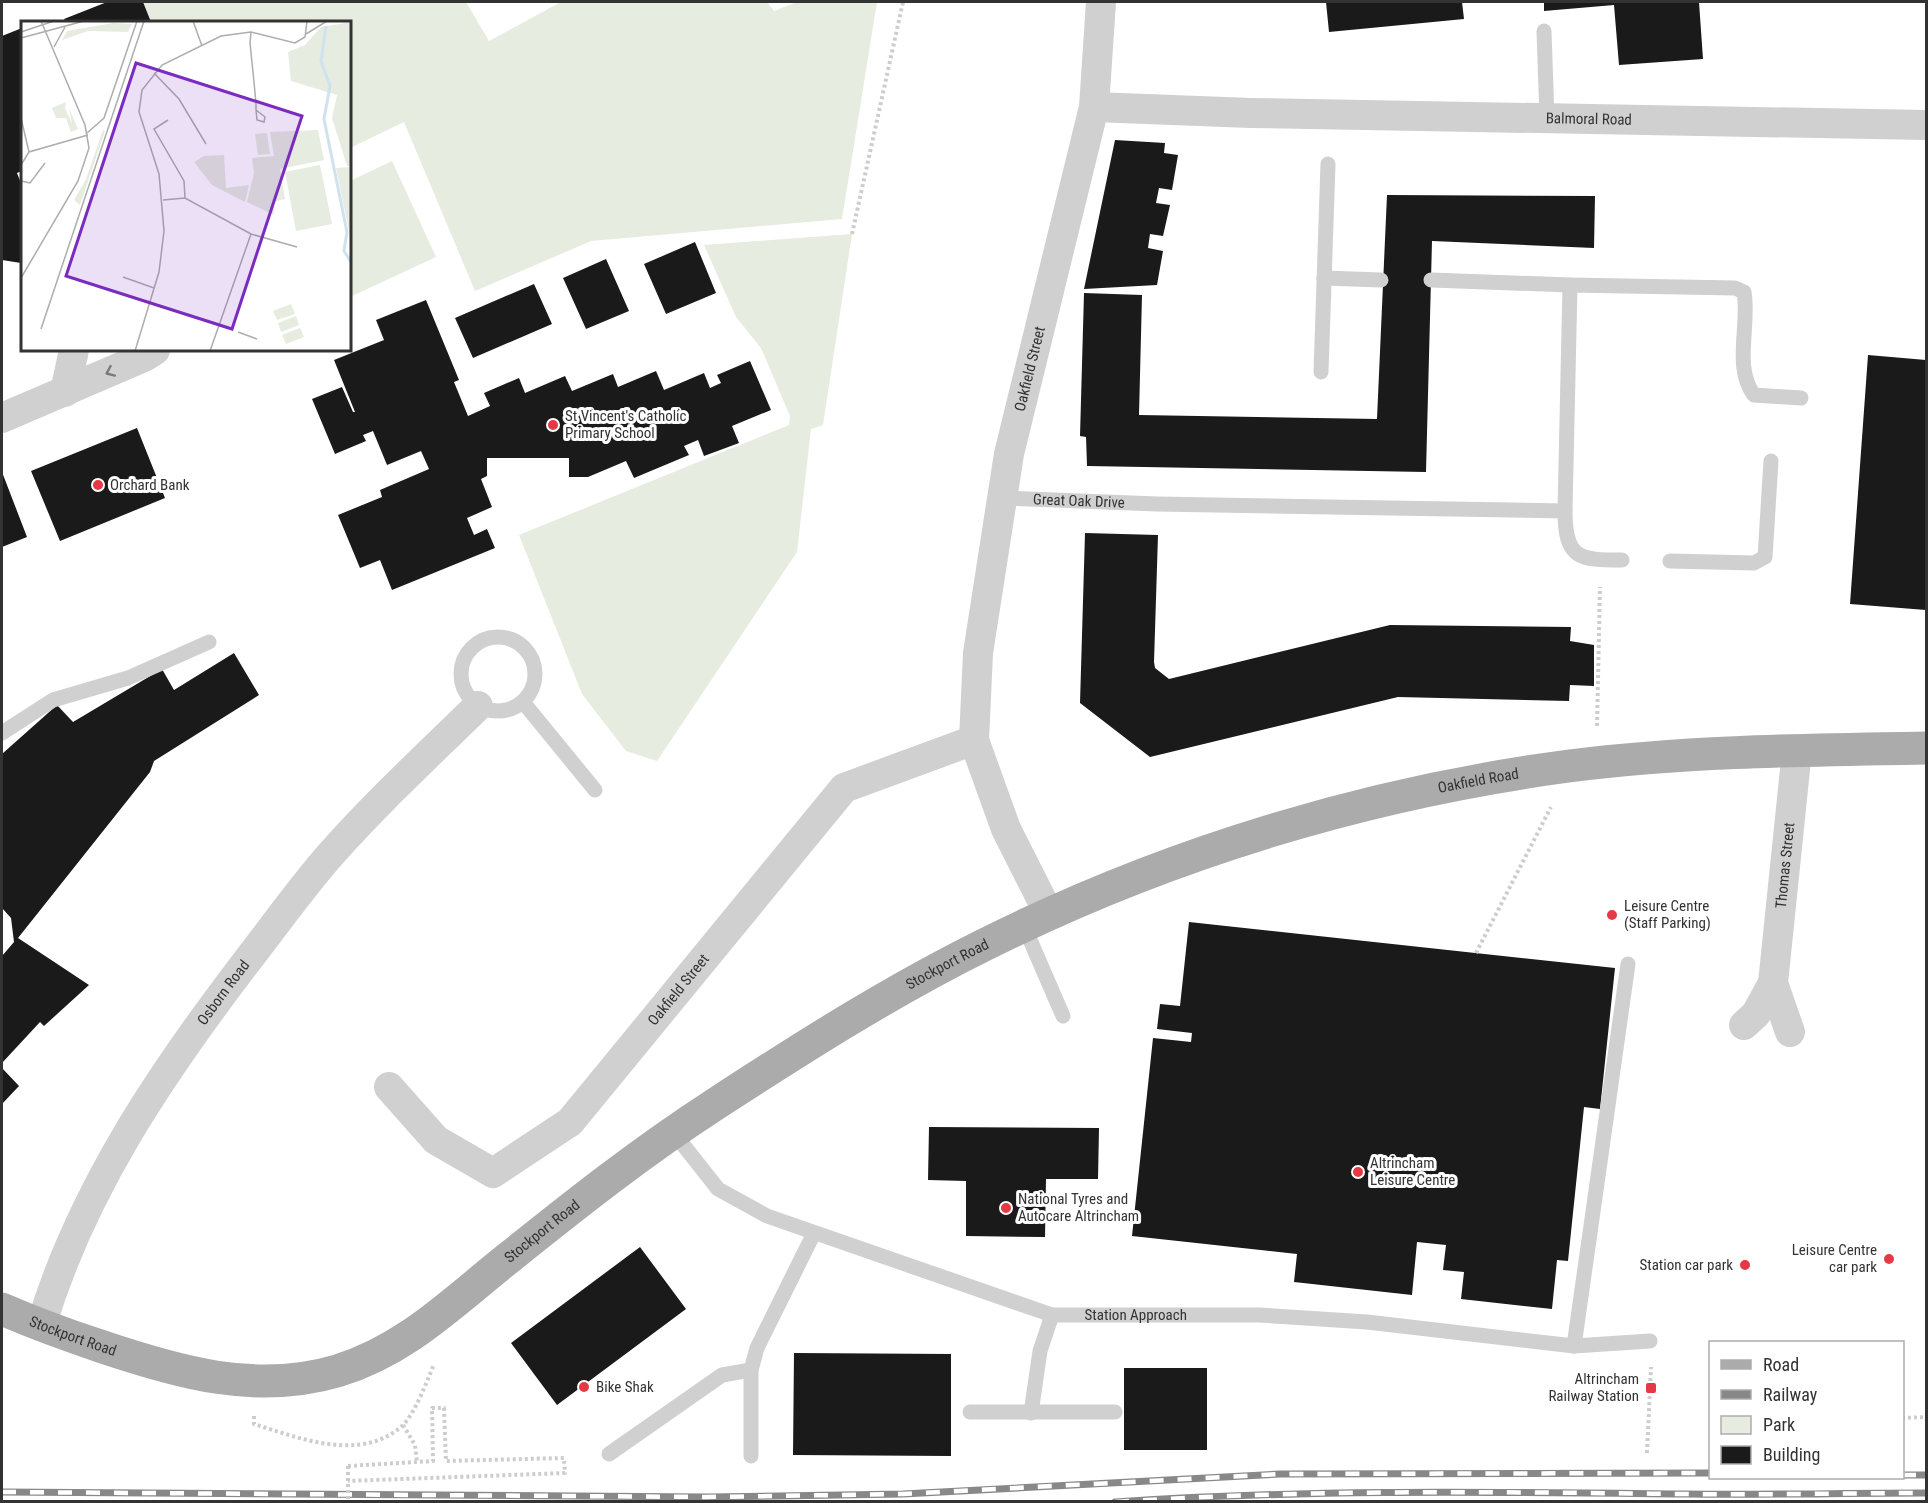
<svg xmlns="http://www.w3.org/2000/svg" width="1928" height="1503" font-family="'Roboto Condensed',sans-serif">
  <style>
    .green { fill: #e6ecdf }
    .building { fill: #1a1a1a }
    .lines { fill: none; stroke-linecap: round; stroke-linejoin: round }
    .path { stroke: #cdcdcd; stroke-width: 4; stroke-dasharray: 3 3; stroke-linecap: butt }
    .service { stroke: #d0d0d0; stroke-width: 15 }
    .minor { stroke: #d0d0d0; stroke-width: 30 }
    .primary { stroke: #ababab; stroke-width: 33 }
    .rail-casing { stroke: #888; stroke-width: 7 }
    .rail { stroke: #fff; stroke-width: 4.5; stroke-dasharray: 14; stroke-linecap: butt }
    .path-bridge { stroke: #cdcdcd; stroke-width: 4; stroke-dasharray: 3 3; stroke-linecap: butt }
    .oneway { stroke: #7a7a7a }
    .poi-dot { fill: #e63946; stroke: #fff; stroke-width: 2 }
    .labels { text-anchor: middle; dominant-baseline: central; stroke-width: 6; stroke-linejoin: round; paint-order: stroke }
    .street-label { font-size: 15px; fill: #333; stroke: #fff }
    .poi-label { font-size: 15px; fill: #333; stroke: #fff; text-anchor: start }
    .inset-river { fill: none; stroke: #cfe2ee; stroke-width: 3 }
    .inset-road { fill: none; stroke: #adadad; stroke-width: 1.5 }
    .view { fill: #7b2cbf; fill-opacity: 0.15; stroke: #7b2cbf; stroke-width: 3 }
    .inset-edge { fill: none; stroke: #333; stroke-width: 3 }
  </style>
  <rect width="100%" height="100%" fill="#fff"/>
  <path class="green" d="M127,2H466L489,41L561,2H767L774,11L797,2H877L842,219L591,241L475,291L404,122L350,148V22H135Z
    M392,161L436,257L350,297V181Z
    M852,234L823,425L811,429L797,552L657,761L626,751L582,694L519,535L789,425L790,416L761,348L736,317L704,245Z"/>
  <path class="building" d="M107,2H143L151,22H66L64,19Z
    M1326,2H1462L1464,19L1329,32Z
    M1544,2H1699L1703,59L1619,65L1614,5L1544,11Z
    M22,28V171L17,173L22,186L21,263L2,260V36Z
    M1115,140L1165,143L1164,153L1178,155L1172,190L1159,188L1156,203L1170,205L1163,236L1150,234L1148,248L1163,251L1157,285L1084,289Z
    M1387,195L1595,196L1594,248L1432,241L1426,472L1087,466L1086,437L1080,436L1084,293L1142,295L1139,415L1377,419Z
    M695,242L716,293L666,314L644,264Z
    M606,259L629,311L586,329L563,278Z
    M534,284L552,324L473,358L455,318Z
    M426,300L459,380L454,382L468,416L490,406L484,393L519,378L525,393L565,376L572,391L613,374L618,387L656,371L664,390L704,373L710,388L721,383L717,375L750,361L771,410L732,426L739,443L704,456L698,440L684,446L689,455L634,478L626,461L588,477H569V458H487V476L481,479L492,507L467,518L474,535L487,529L495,548L392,590L380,560L360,568L338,515L382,497L380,490L429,469L421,451L387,465L373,431L363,435L366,441L335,454L312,399L342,387L353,412H355L334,360L384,340L376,320Z
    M1868,355L1926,360V610L1850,604Z
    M137,428L165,498L60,541L31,471Z
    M2,472L27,537L2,547Z
    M1085,533L1158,535L1154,662L1155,668L1169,679L1390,625L1571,627L1570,641L1594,645V686L1570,685L1569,701L1398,697L1150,757L1080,703Z
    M234,653L259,695L154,761L150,772L18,938L89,985L44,1026L40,1022L2,1063V956L14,942L11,918L2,908V754L57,705L73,722L162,669L174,690Z
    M1189,922L1615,968L1600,1109L1584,1107L1568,1261L1557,1260L1552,1309L1461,1299L1464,1272L1443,1270L1446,1245L1417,1242L1412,1295L1294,1282L1297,1254L1132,1236L1153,1038L1191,1042L1192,1033L1157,1029L1160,1004L1180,1006Z
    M2,1068L19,1086L2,1104Z
    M929,1127L1099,1128L1098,1179H1046L1045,1237L966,1236V1181L928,1180Z
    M640,1247L686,1309L557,1405L511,1343Z
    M794,1353L951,1354V1456L793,1455Z
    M1124,1368H1207V1450H1124Z"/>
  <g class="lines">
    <path class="path" d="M852,234L903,2
      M1597,726L1600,587
      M1476,953L1551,807
      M254,1416V1424C299,1438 360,1463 402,1426C415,1414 427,1381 434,1364
      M1902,1418L1926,1417
      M403,1425L415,1445L417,1462
      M1647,1453L1651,1367
      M348,1466L433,1461L432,1408H444L446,1461L564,1458L565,1473L348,1481"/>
    <g class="service">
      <path d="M1544,31L1547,118"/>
      <path d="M1324,278L1381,280"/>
      <path d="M1431,280L1570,285"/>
      <path d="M1321,372L1328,164"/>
      <path id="s1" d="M1003,498L1157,504L1565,511L1570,285L1735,288L1744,292C1750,325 1733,367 1754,395L1801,398"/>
      <path d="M1565,511C1565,559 1579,560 1622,560"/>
      <path d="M1670,561L1754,563L1765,557L1771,461"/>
      <circle cx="498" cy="674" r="37"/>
      <path d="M523,702L595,790"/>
      <path d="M2,733L53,700L128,678L209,642"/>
      <path d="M1024,926L1063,1016"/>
      <path id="s2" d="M673,1132L718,1189L767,1216L1052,1315H1259L1367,1322L1574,1346L1650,1341"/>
      <path d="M1574,1346L1628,964"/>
      <path d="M970,1412H1115"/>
      <path d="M1031,1413L1040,1351L1052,1315"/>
      <path d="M609,1454L722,1375L751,1370"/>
      <path d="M751,1456V1370L757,1348L814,1233"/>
    </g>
    <g class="minor">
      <path id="s3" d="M1094,107L1251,113L1926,125"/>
      <path d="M65,392L74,350"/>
      <path d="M2,418L144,357L155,350"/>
      <path id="s4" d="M1049,914L1006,829L974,740L978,653L1009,454L1094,107L1101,2"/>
      <path d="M1744,1025L1756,1014L1773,983"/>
      <path id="s5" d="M1790,1032L1773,983L1797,750"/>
      <path id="s6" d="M389,1087L436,1140L493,1173L570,1122L844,788L974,740"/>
      <path id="s7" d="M41,1326C81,1192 160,1075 244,965C273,928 300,889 331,854C377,802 428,755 478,706"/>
    </g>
    <path class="primary" id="s8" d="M2,1309C34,1323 67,1335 100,1346C177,1372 256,1395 337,1371C407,1350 455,1300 511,1256C577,1203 643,1151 714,1105C803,1047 891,991 986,944C1168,853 1367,793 1569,766C1687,751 1807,750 1926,748"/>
    <defs>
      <path id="rail" d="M1902,1475H1926
        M2,1492L707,1497L903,1494L1280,1474L1710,1473
        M1115,1502C1306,1489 1496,1492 1686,1494C1766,1495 1846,1493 1926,1493"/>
    </defs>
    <use href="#rail" class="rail-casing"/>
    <use href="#rail" class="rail"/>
    <path class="path-bridge" d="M348,1466V1502"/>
  </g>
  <defs><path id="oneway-chevron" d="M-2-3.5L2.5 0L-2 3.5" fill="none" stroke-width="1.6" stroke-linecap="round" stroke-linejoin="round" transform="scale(1.5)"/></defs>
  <use class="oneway" href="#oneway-chevron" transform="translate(110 372) rotate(156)"/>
  <g class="poi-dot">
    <circle cx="553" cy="425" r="6"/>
    <circle cx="98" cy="485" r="6"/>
    <circle cx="1612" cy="915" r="6"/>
    <circle cx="1358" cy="1172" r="6"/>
    <circle cx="1006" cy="1208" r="6"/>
    <circle cx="1889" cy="1259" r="6"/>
    <circle cx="1745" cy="1265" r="6"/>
    <circle cx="584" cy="1387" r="6"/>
    <rect x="1645" y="1382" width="12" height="12" rx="3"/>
  </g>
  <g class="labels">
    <g class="street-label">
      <text stroke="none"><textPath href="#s3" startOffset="495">Balmoral Road</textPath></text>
      <text stroke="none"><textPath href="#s4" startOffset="566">Oakfield Street</textPath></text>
      <text stroke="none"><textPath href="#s1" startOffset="76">Great Oak Drive</textPath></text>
      <text stroke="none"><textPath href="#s8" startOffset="1647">Oakfield Road</textPath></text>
      <text stroke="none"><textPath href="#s5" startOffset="170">Thomas Street</textPath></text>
      <text stroke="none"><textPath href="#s8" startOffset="1083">Stockport Road</textPath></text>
      <text stroke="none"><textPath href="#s6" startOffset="400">Oakfield Street</textPath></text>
      <text stroke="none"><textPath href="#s7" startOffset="382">Osborn Road</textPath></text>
      <text stroke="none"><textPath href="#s8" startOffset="597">Stockport Road</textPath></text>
      <text stroke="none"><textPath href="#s2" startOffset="514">Station Approach</textPath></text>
      <text stroke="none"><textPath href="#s8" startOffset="76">Stockport Road</textPath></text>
    </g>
    <g class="poi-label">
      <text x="565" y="416">St Vincent's Catholic<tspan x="565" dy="17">Primary School</tspan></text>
      <text x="110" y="485">Orchard Bank</text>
      <text x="1624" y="906">Leisure Centre<tspan x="1624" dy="17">(Staff Parking)</tspan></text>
      <text x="1370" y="1163">Altrincham<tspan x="1370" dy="17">Leisure Centre</tspan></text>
      <text x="1018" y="1199">National Tyres and<tspan x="1018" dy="17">Autocare Altrincham</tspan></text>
      <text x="1877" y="1250" text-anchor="end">Leisure Centre<tspan x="1877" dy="17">car park</tspan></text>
      <text x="1733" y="1265" text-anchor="end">Station car park</text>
      <text x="1639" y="1379" text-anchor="end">Altrincham<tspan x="1639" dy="17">Railway Station</tspan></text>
      <text x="596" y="1387">Bike Shak</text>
    </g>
  </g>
  <g transform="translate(21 21)">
    <rect width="330" height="330" fill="#fff"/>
    <path d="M330,1V145H326L311,97L316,74L270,60L267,31L284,24L300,6ZM92,2L111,3L107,11L67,10L41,19L46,10ZM45,81L44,87L51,103L48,87L57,108L50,111L45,97H35L31,87ZM82,109L84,110L59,184L53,179L65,158ZM297,109L303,139L259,148L264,178L252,181L253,194L226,181L233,152L231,137L253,135L249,111ZM246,112L249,133L237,134L234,113ZM203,134L205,167L228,164L224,181L191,164L173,141L183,135ZM299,144L311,203L275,210L264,151ZM330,146V220L315,147ZM270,283L274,293L256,299L252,290ZM275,295L278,304L260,311L257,302ZM279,307L283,316L265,323L261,314Z" fill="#e6ecdf"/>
    <path class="inset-river" d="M305,5L300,40L309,65L303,98L326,211L323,230L330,241"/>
    <path class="inset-road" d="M172,0L181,25M0,11L33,0M230,11L229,22L233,61L235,83V89L236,99L243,101L244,96L235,89M285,13L306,0M0,17L63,0M33,26L44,6M133,52L158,78L185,123M0,97L8,131M147,99L133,108L163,160L164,177M66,112L83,97L116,0M0,144L8,131L67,114M0,160L9,162L24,142M142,179L164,177L230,213L276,226M102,256L133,267M0,257L57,160L68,127L64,104L20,0M20,308L123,0M217,311L236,318M114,330L138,251L143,210L138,153L118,91L121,69L141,44L200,15L230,11L274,22L284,16L286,0M189,330L230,213"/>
    <path class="view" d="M115,42L281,95L211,308L45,255Z"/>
    <rect width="330" height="330" class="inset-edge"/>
  </g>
  <rect width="1928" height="1503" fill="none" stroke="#333333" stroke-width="6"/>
  <rect x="1709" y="1341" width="195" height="138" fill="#ffffff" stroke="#adadad" stroke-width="1.5"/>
  <rect x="1721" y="1360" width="30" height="9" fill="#ababab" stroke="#adadad" stroke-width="1.5"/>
  <text x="1763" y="1371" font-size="18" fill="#333333">Road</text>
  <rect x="1721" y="1390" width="30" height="9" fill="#888888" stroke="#adadad" stroke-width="1.5"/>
  <text x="1763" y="1401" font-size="18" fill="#333333">Railway</text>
  <rect x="1721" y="1416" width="30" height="18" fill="#e6ecdf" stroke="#adadad" stroke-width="1.5"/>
  <text x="1763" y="1431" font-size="18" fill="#333333">Park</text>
  <rect x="1721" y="1446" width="30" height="18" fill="#1a1a1a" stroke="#adadad" stroke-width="1.5"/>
  <text x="1763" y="1461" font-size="18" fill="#333333">Building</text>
</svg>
